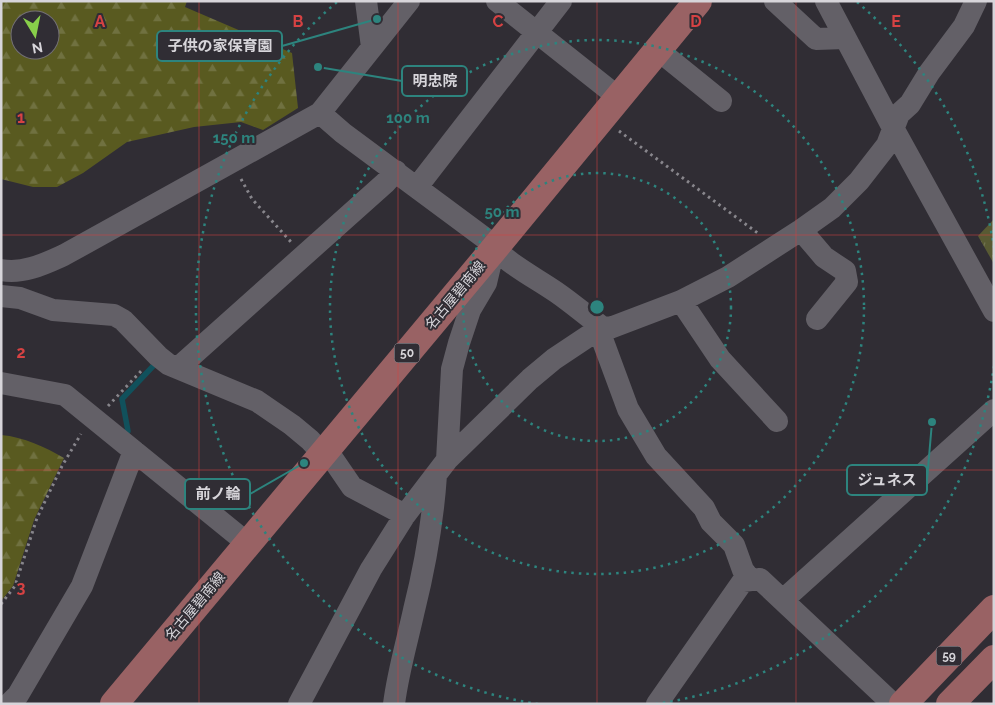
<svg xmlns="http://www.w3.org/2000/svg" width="995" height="705" font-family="Raleway,'Noto Sans JP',sans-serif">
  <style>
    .grass { fill: url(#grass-tufts) }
    .forest { fill: url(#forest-firs); fill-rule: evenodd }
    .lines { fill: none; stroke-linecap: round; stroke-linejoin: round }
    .stream { stroke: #11515c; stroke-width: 5.5 }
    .path { stroke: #88868c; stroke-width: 3; stroke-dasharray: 2.5 4; stroke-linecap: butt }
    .minor { stroke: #636067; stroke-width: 22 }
    .major { stroke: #996264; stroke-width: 28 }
    .grid { fill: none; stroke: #d64243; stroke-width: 1; stroke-opacity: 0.55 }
    .ring { fill: none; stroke: #2d847e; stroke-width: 2.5; stroke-dasharray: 2.5 5 }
    .labels { text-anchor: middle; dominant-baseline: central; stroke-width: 4; stroke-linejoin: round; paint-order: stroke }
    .shield { fill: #302d34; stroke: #a5a3a8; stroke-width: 1 }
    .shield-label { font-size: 12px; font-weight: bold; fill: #d7d5da }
    .street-label { font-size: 14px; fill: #d7d5da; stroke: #302d34 }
    .grid-label { font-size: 16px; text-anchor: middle; font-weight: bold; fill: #d64243; stroke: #302d34; stroke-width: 4; stroke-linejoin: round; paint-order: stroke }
    .centre { fill: #2d847e; stroke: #302d34; stroke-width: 2.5 }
    .ring-label { font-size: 15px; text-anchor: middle; font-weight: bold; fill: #2d847e; stroke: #302d34; stroke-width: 4; stroke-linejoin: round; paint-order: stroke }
    .leader { fill: none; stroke: #2d847e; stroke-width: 2 }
    .callout-dot { fill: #2d847e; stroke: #302d34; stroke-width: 2 }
    .callout { fill: #302d34; stroke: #2d847e; stroke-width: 2 }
    .callout-label { font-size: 15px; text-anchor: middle; font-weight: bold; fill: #d7d5da }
  </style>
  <defs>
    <pattern id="grass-tufts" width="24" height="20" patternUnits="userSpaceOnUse" patternTransform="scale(1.25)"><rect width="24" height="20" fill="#585a33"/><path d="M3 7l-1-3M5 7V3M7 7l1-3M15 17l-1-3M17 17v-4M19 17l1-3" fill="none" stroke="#6f7150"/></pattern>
    <pattern id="forest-firs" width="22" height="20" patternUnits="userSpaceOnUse" patternTransform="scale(1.25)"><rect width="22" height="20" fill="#595a20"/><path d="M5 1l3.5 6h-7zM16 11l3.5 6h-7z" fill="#707140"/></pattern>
  </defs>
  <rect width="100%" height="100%" fill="#302d34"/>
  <path class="grass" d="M994,219V264L978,236Z"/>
  <path class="forest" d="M1,1H187L185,7L292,53L298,108L263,130L241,122L194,127L127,142L83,173L57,187H33L1,179ZM20,20H50V50H20Z
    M1,435C24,437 45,447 64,458L34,520L13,586L1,601Z"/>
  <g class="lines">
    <path class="stream" d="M128,431L122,399L156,363"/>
    <path class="path" d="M619,131L759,234
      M241,179L252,199L291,242
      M108,406L143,369
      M1,604L15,586L37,518L62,466L81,434"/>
    <path class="minor" d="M366,1L372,47
      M497,1L618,97
      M775,1L816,39L845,38
      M826,1L893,128L994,311
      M658,50L721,101
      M320,113L343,133L486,239C504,262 531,275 556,292C572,303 587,316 602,327L610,328L681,301L728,277L801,230L832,208L859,181L887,145L899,114L910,104L929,73L964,26L976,1
      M417,187L561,1
      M801,230L824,257L845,271L847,282L817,319
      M1,270C24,274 44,264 64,255L320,113L409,1
      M1,296L20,298L53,310L114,315L123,320L158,356L168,364L257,401L292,425L310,440L322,453
      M681,301L720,359L777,421
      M602,327L601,336L628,409L656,456L704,508L711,522L734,545L743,570L751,580
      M178,368L385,183L396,171
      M1,383L65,395L247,543
      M326,449L352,487L405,515
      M447,460L452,369L459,343L470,310L486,283L494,249
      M783,600L994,410
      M9,704L18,695L82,586L134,451
      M299,704L371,569L405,515L447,460L530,379L554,359L602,327
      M394,704C398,672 407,642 414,610C425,566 433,520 436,475
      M657,704L743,581L760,579L893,704"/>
    <path class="major" d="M114,704L494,249L698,1
      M903,704L994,609
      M950,704L994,659"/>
  </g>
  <path class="grid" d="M199,1V704M398,1V704M597,1V704M796,1V704M1,235H994M1,470H994"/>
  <g class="ring">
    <circle cx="597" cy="307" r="134"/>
    <circle cx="597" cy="307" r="267"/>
    <path d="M994 366A401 401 0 0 1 656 704M538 704A401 401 0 0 1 337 2M857 2A401 401 0 0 1 994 248"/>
  </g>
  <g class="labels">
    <g class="shield">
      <rect x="394.5" y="343.5" width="25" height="19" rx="4"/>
      <rect x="936.5" y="646.5" width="25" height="19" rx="4"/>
    </g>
    <g class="shield-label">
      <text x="407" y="353">50</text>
      <text x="949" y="656">59</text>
    </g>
    <g class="street-label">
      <text transform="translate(455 295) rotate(-50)">名古屋碧南線</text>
      <text transform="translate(195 606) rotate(-50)">名古屋碧南線</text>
    </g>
  </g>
  <g class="grid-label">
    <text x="100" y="27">A</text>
    <text x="298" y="27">B</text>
    <text x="498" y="27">C</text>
    <text x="696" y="27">D</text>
    <text x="896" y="27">E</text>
    <text x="21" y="123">1</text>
    <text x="21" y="358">2</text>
    <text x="21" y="593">3</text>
  </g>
  <circle cx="597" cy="307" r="8" class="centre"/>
  <g class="ring-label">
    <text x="408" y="123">100 m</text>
    <text x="234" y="143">150 m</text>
    <text x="502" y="217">50 m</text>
  </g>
  <path class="leader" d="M377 19L282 46M318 67L402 81M932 422L927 480M304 463L250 494"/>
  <g class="callout-dot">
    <circle cx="377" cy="19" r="5"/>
    <circle cx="318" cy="67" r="5"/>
    <circle cx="932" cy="422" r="5"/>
    <circle cx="304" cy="463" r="5"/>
  </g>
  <g class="callout">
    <rect x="157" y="31" width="125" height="30" rx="5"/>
    <rect x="402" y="66" width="65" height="30" rx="5"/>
    <rect x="847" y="465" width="80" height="30" rx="5"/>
    <rect x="185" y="479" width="65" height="30" rx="5"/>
  </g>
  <g class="callout-label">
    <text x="220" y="51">子供の家保育園</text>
    <text x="435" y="86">明忠院</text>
    <text x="887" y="485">ジュネス</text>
    <text x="218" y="499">前ノ輪</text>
  </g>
  <rect width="995" height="705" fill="none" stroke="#d7d5da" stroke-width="5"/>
  <g transform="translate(35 35) rotate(170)"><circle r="24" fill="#302d34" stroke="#737076"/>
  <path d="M0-4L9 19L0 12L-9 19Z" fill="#88cf4a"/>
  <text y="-8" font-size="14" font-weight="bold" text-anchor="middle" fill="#d7d5da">N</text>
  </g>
</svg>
